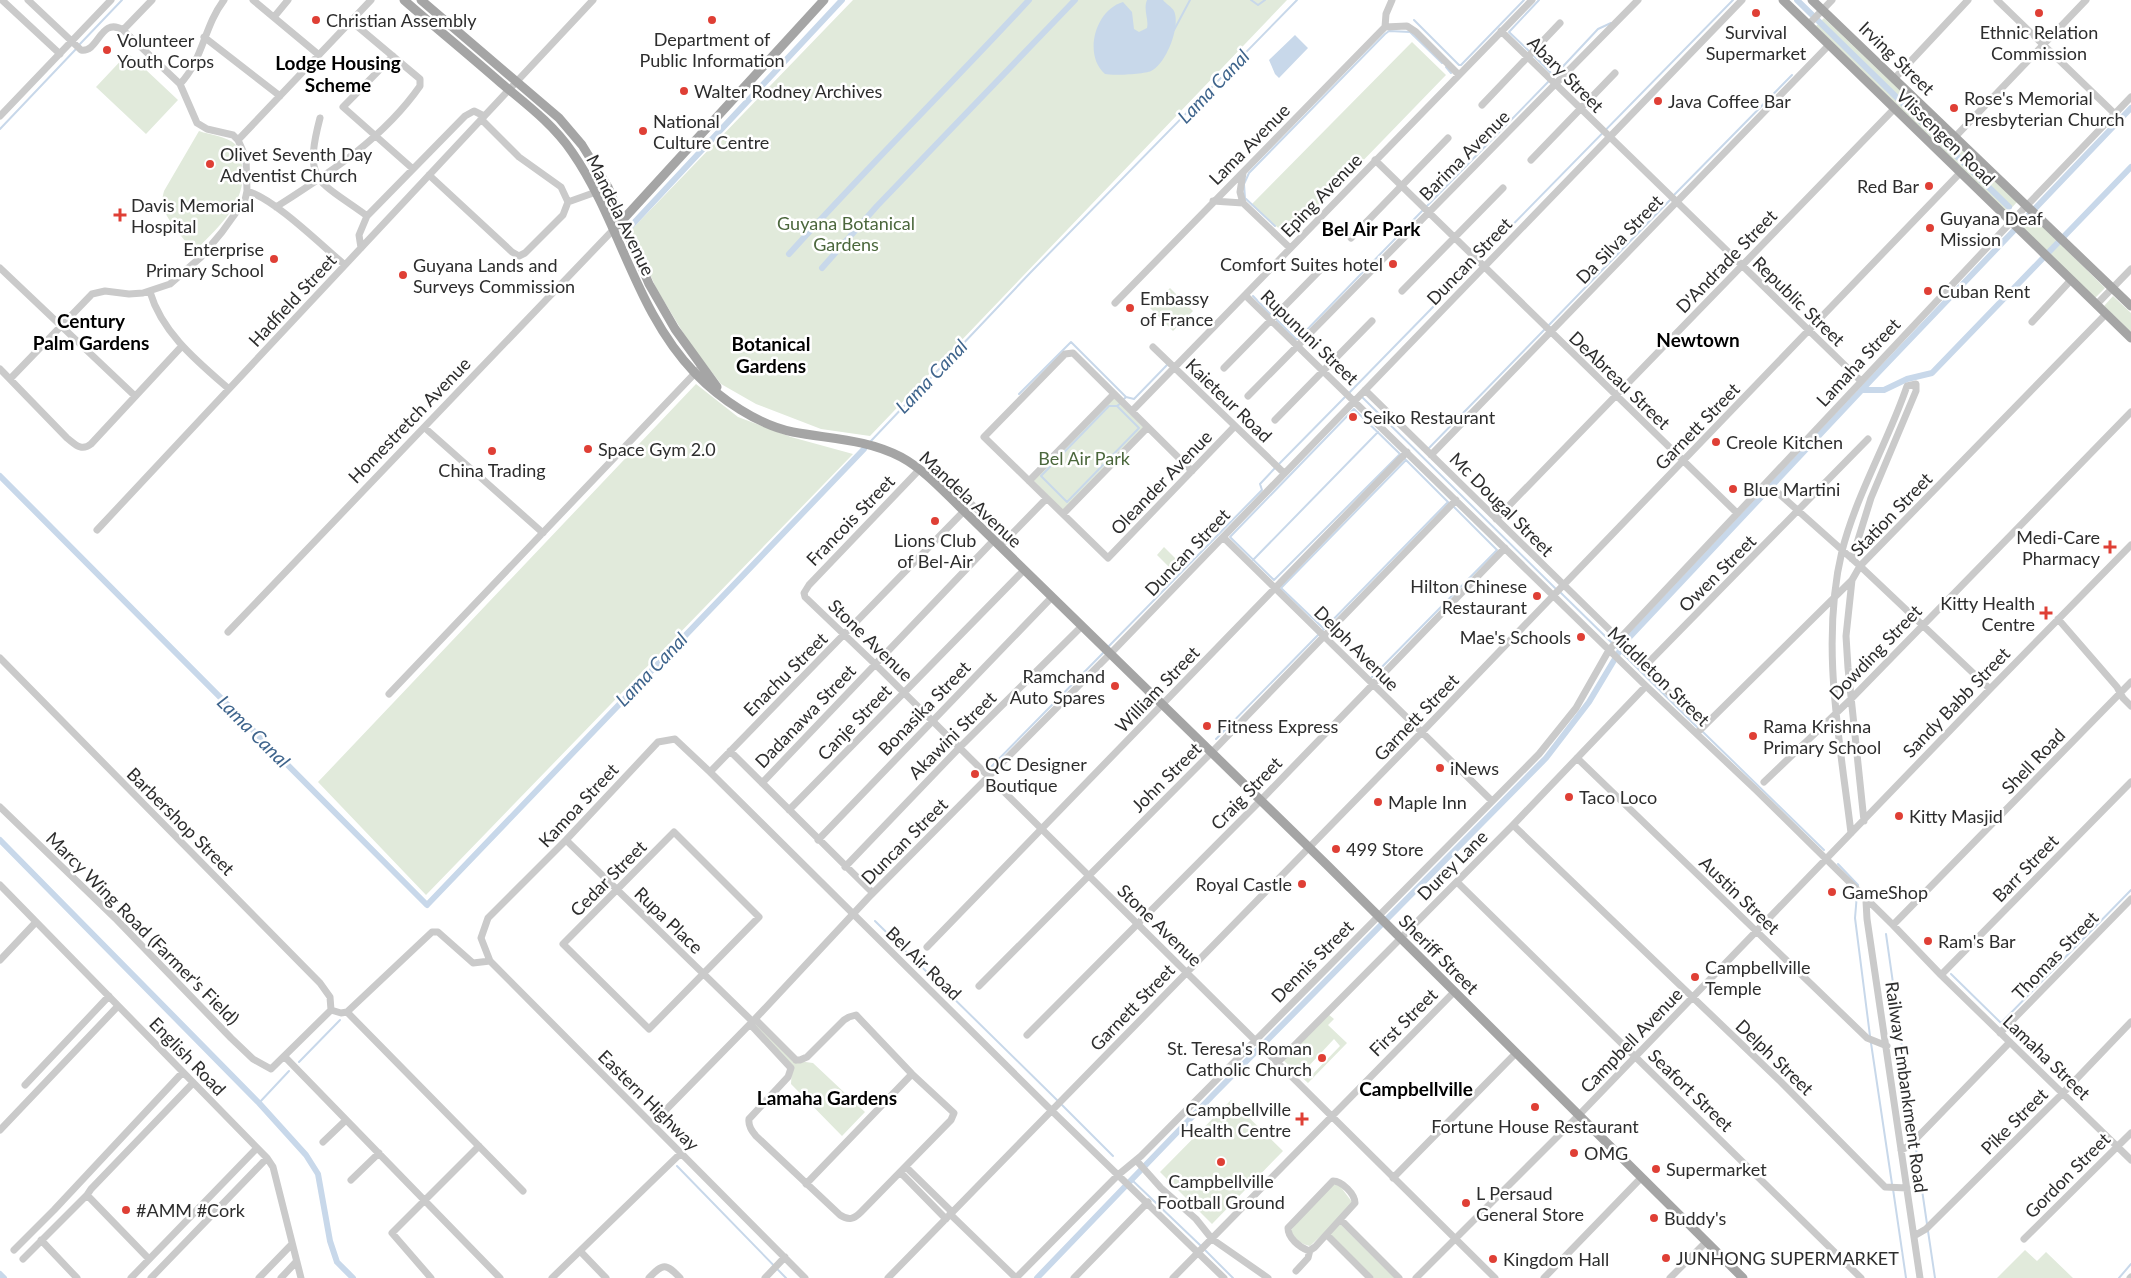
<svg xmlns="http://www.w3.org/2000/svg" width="2131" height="1278" font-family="Lato,sans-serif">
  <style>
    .green { fill: #e1eadb; fill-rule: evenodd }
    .water { fill: #c8d8ea }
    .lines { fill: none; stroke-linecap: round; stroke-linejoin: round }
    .stream { stroke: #c8d8ea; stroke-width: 2 }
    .canal { stroke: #c8d8ea; stroke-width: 6 }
    .minor { stroke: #cacaca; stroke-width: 7 }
    .major { stroke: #a5a5a5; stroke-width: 9 }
    .poi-dot { fill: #df3f35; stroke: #fff; stroke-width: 2 }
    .labels { text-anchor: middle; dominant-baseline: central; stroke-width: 5; stroke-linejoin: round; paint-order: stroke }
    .poi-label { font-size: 18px; fill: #2d2d2d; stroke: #fff; text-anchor: start }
    .street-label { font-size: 18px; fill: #2d2d2d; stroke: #fff }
    .park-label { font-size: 18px; fill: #4b673c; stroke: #fff }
    .neighbourhood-label { font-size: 19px; font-weight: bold; fill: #000; stroke: #fff }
    .water-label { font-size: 19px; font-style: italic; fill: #3e648c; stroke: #fff }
  </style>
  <rect width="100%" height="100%" fill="#fff"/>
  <path class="green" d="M853,0H1287L870,436L821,429L756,404L721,384L690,344L656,288L631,230Z
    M1824,18L2017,202L2007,213L1816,26Z
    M1412,42L1446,75L1289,237L1251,205Z
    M128,53L178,100L146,134L96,87Z
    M199,131C210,135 226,136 235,144C240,149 241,159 242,166C248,203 217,228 194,252C185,240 163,217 162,202C162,199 163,195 164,191Z
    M2029,213L2105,288L2095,298L2018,223Z
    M1170,288L1193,311L1173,331L1150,308Z
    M2113,296L2131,313V332L2104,306Z
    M696,384L738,417L791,437L853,454L426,895L318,782Z
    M1114,398L1144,428L1063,510L1033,480Z
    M1164,547L1182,565L1175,573L1157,555Z
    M1328,1014L1334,1019L1328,1025L1347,1043L1308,1083L1283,1060ZM1334,1039L1340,1046L1310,1077L1304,1071Z
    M757,1019L798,1061L813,1063L865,1112L842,1136L791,1084L792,1067L752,1024Z
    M1231,1100L1283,1151L1212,1224L1160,1172Z
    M1332,1184L1340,1186L1352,1202L1337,1221L1395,1278H1374L1326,1231L1310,1246C1302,1245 1293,1238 1291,1230Z
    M2025,1250L2037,1261L2046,1252L2073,1278H1997Z"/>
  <path class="water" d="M1147,0H1163C1166,4 1172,7 1174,11C1181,26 1166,64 1151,71C1145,74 1113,76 1105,74C1083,55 1095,10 1123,2L1132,12L1134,29L1139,32L1147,28C1149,19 1143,10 1147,0Z
    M1295,35L1308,48L1279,78L1275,74L1269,60Z"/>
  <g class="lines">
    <path class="stream" d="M1251,0L1258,5L1265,0
      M1414,20L1459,65H1461L1524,0
      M1174,30L1190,0
      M79,45L122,0
      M1530,52L1509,32L1539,0
      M1533,55L1554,76L1598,29L1611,23
      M1446,67L1451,73
      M0,129L76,49
      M1673,196L1792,75
      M1426,207L1549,81
      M1275,226L1245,198L1244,184L1249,173L1385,34L1389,31L1410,32L1442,63
      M1479,259L1733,0
      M1253,296L1272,316
      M1276,319L1296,339H1298L1423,210
      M1548,326L1670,200
      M1019,394L1071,342L1126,397
      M1348,394L1476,263
      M1362,397L1556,589
      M1124,399L1126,397L1134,399L1168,364
      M1117,406H1109L1041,476L1067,502L1139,428L1117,406L1121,403
      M870,442L1030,273L1297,0
      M1428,449L1545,329
      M1400,454L1274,580L1230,537L1354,409L1400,454L1402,456
      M1405,459L1449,503
      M1278,465L1345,397
      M1253,560L1378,432
      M1560,592L1612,643
      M1324,629L1281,588L1406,460
      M1322,631L1448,502
      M1615,646L1699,729
      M1107,648L1262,490L1260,484L1275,468
      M1372,677L1497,550L1453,506
      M1703,732L1824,850
      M1216,739L1319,634
      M989,769L1104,652
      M1838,864L1858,885V887
      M1857,894L1855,918L1870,1036
      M875,921L1058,1101
      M1886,934L1915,1137
      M1951,974L2001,1023L2131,890
      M1871,1043L1892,1184
      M299,1062L340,1020
      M259,1103L289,1071
      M1062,1105L1113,1156
      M1915,1142L1927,1224
      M677,1166L786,1278
      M1132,1180L1201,1246
      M1893,1189L1906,1278
      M1928,1231L1935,1278
      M1204,1249L1233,1278
      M2119,1278L2131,1264"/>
    <path class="canal" d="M1797,0L2009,207
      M630,227L842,0
      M789,254C867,167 950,86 1029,0
      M822,268L877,206L1075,0
      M1862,390H1884L1907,379L1932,373L2131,167
      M0,476L427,905L864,449
      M0,840L259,1103L306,1155L318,1174L330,1241L337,1262L353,1278
      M0,1274L4,1278
      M1037,1278L1214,1094L1546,758L1589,702L1625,642L1873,378L2131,108"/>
    <path class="minor" d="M2,0L60,54
      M253,0L319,55
      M1997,0L2115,114
      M274,17L288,0
      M1808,25L1832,0
      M1385,27L1407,26L1416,32L1459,75
      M123,30L152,0
      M1501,31L1861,381
      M204,37L280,96
      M393,56L343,107L413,169
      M1895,78L1968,0
      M180,84C203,60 204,26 224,0
      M1482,105L1560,23
      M0,116L111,0
      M320,118C303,183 318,180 367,216
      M1955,137L2086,0
      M238,140L371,0
      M1375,160L1737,513
      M1531,160L1615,73
      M1243,173L1240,192L1243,203L1290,248
      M429,175L512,252L519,256L525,253L563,215L568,202L561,187L519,157L481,119
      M247,191C275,199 321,245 345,265
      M1213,201L1243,203
      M568,202L596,192
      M276,207C329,173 383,139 420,86V79L351,21
      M1351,238L1448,138
      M361,248L359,235L367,216L465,116L474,111L484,116
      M0,268L135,396
      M1402,291L1503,188
      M150,292C162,333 198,362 229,389
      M1245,295L1646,686L1756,790L1893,925L1941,975L2131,1160
      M1115,303L1385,27L1386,14L1392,0
      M2096,305L2131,269
      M2032,322L2071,280
      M1153,347L1284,473
      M1224,368L1322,268
      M0,369L67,438C75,444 81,452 91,444L182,346
      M10,379L92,294L105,291L129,294L143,293L170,284L201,257L222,232L245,200L247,191L246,158L238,140L233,135L207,129L197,123L180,84L123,30C100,16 99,53 81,50L28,0
      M1365,390L1619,639
      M1248,396L1638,0
      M1132,411L1532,0
      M1275,420L1372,321
      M425,428L543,533
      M1431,455L1829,45
      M919,470L809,585L804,593L805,597L875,664L1495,1278
      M1192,471L1073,353L1065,354L984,437L1108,558L1235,426
      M940,473L1007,539
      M1029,481L1114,394
      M1776,491L1860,566L1990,689
      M1063,514L1147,428
      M1496,519L1894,109
      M97,530L593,0
      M1223,537L1492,801
      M1005,541L1046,499
      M1852,580L1846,636L1848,668L1864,821
      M2058,619L2117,687L2123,698L2131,706
      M228,632L613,230
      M0,658L320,983L330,997L331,1010
      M389,694L698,370
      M1704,726L1648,673L1646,669L1647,664L1868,439
      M1697,733L1852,580L1860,566L2106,314
      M730,751L873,893
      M1577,758L1867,1038L1887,1046
      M710,772L964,511
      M1764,782L1851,699L2131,412
      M762,783L994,540
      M0,807L117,920L231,1038L253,1059L271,1069L331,1010
      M789,810L1024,570
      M1513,825L1781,1082L1885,1187L1907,1188
      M674,832L759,917L649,1029L563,944Z
      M1851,833C1840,741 1820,643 1842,551C1857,493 1888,442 1907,386L1916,384V391L1871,498L1852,559
      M566,840L752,1021
      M818,840L1052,597
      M845,867L960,747L1082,626
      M1457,882L1861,1278
      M0,885L267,1158L273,1167L301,1278
      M1866,901L1867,919L1920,1278
      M1893,925L2131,682
      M927,947L1407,452
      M0,960L36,922
      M1941,975L2131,782
      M979,986L1211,753L1456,500
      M331,1010L341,1013L347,1012L432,932H438L473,963L490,961
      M347,1012L523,1191
      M755,1019L796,1060
      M750,1024L791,1068L788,1077L749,1119C748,1126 752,1131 756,1136L840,1215C849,1221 854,1219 861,1212L951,1120L954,1113L912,1074L856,1015L849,1017L844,1020L807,1057L800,1060H796
      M2000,1033L2131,899
      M1027,1035L1260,801L1505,548
      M285,1057L500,1278
      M1277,1063L1513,825L1646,686
      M25,1085L109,996
      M652,1124L755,1019L868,898L1110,654L1742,0
      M0,1130L118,1006
      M323,1142L346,1120
      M1901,1150L1909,1146L2010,1042
      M1136,1160L1161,1188L1196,1219L1212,1239L1268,1278
      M906,1167L952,1212
      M900,1172L946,1219
      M1393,1178L1516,1053
      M351,1180L379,1153
      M1333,1181C1342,1181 1355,1194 1355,1203L1315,1247L1309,1251C1299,1247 1288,1238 1288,1228Z
      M806,1184L912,1074
      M87,1195L149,1259
      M950,1214L1016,1278L1118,1175L1141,1156L1539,754L1576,708L1609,650L2011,222L2131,97
      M1341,1220L1399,1278
      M1327,1235L1370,1278
      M1914,1236L1926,1229L2062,1094L2131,1022
      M2024,1239L2131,1133
      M41,1240L77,1278
      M14,1250L54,1210L183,1072
      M580,1251L606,1278
      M23,1259L87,1195L91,1189L193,1083
      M1296,1271L1308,1258L1310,1250
      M131,1278L257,1148
      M151,1278L267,1158
      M259,1278L292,1244
      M281,1278L296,1262
      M431,1278L392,1233L479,1146
      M552,1278L681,1153
      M649,1278C663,1263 666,1263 680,1278
      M765,1278L785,1257
      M805,1278L490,961L481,938L488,918L566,840L658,742L675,739L710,772L1052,1111L1224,1278
      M888,1278L1421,733L1960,173
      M1074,1278L1148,1202
      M1173,1278L1454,992
      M1416,1278L1579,1115L1990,689L2131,545
      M1544,1278L1641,1178
      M1670,1278L1706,1242
      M2130,1278L2131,1277"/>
    <path class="major" d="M404,0C436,28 469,55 501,83C526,104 553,124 572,152C620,221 635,311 695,373C720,399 758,425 793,432C830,439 867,439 901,457C925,470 945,493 964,511L1326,864L1743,1278
      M421,0L559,118L582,145L608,187L649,284L675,329L717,387
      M1783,0L2131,338
      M1812,0L2131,306
      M618,225L824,0"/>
  </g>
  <g class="poi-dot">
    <circle cx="1756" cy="13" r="5"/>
    <circle cx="2039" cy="13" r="5"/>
    <circle cx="316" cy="20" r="5"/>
    <circle cx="712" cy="20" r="5"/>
    <circle cx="107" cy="50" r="5"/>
    <circle cx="684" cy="91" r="5"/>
    <circle cx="1658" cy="101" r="5"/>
    <circle cx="1954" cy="108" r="5"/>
    <circle cx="643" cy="131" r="5"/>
    <circle cx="210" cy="164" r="5"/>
    <circle cx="1929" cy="186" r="5"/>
    <path d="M117.5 207.5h5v5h5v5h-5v5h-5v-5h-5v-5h5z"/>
    <circle cx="1930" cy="228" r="5"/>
    <circle cx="274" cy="259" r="5"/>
    <circle cx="1393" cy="264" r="5"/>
    <circle cx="403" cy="275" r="5"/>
    <circle cx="1928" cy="291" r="5"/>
    <circle cx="1130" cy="308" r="5"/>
    <circle cx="1353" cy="417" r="5"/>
    <circle cx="1716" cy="442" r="5"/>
    <circle cx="588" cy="449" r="5"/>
    <circle cx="492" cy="451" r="5"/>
    <circle cx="1733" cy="489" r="5"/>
    <circle cx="935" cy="521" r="5"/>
    <path d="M2107.5 539.5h5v5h5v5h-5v5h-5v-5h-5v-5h5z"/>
    <circle cx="1537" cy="596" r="5"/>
    <path d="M2043.5 605.5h5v5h5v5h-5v5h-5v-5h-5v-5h5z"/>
    <circle cx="1581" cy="637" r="5"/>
    <circle cx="1115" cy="686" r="5"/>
    <circle cx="1207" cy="726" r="5"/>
    <circle cx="1753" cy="736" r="5"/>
    <circle cx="1440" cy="768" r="5"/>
    <circle cx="975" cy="774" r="5"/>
    <circle cx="1569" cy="797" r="5"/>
    <circle cx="1378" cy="802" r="5"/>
    <circle cx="1899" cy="816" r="5"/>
    <circle cx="1336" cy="849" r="5"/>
    <circle cx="1302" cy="884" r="5"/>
    <circle cx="1832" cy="892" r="5"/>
    <circle cx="1928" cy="941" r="5"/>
    <circle cx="1695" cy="977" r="5"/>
    <circle cx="1322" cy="1058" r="5"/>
    <circle cx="1535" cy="1107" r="5"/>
    <path d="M1299.5 1111.5h5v5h5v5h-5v5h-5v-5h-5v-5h5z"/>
    <circle cx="1574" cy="1153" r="5"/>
    <circle cx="1221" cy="1162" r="5"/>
    <circle cx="1656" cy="1169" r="5"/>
    <circle cx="1466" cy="1203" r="5"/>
    <circle cx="126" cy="1210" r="5"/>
    <circle cx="1654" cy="1218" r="5"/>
    <circle cx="1666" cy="1258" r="5"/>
    <circle cx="1493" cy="1259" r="5"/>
  </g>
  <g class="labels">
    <g class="poi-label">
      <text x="326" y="20">Christian Assembly</text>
      <text x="1756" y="32" text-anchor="middle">Survival<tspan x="1756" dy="21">Supermarket</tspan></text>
      <text x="2039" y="32" text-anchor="middle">Ethnic Relation<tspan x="2039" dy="21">Commission</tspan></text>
      <text x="712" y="39" text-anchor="middle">Department of<tspan x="712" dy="21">Public Information</tspan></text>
      <text x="117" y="40">Volunteer<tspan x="117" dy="21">Youth Corps</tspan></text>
      <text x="694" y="91">Walter Rodney Archives</text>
      <text x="1964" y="98">Rose's Memorial<tspan x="1964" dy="21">Presbyterian Church</tspan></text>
      <text x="1668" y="101">Java Coffee Bar</text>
      <text x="653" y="121">National<tspan x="653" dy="21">Culture Centre</tspan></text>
      <text x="220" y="154">Olivet Seventh Day<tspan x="220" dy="21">Adventist Church</tspan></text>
      <text x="1919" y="186" text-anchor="end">Red Bar</text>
      <text x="131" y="205">Davis Memorial<tspan x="131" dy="21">Hospital</tspan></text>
      <text x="1940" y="218">Guyana Deaf<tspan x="1940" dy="21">Mission</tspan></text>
      <text x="264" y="249" text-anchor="end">Enterprise<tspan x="264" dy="21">Primary School</tspan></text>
      <text x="1383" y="264" text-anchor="end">Comfort Suites hotel</text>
      <text x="413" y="265">Guyana Lands and<tspan x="413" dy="21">Surveys Commission</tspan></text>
      <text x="1938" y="291">Cuban Rent</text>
      <text x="1140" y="298">Embassy<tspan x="1140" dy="21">of France</tspan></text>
      <text x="1363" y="417">Seiko Restaurant</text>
      <text x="1726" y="442">Creole Kitchen</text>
      <text x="598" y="449">Space Gym 2.0</text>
      <text x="492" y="470" text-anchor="middle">China Trading</text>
      <text x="1743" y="489">Blue Martini</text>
      <text x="2100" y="537" text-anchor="end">Medi-Care<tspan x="2100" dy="21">Pharmacy</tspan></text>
      <text x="935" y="540" text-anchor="middle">Lions Club<tspan x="935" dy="21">of Bel-Air</tspan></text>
      <text x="1527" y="586" text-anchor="end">Hilton Chinese<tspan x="1527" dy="21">Restaurant</tspan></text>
      <text x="2035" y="603" text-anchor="end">Kitty Health<tspan x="2035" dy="21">Centre</tspan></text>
      <text x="1571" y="637" text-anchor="end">Mae's Schools</text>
      <text x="1105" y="676" text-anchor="end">Ramchand<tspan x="1105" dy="21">Auto Spares</tspan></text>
      <text x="1217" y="726">Fitness Express</text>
      <text x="1763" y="726">Rama Krishna<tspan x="1763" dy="21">Primary School</tspan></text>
      <text x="985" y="764">QC Designer<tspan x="985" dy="21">Boutique</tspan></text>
      <text x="1450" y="768">iNews</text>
      <text x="1579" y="797">Taco Loco</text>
      <text x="1388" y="802">Maple Inn</text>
      <text x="1909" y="816">Kitty Masjid</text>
      <text x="1346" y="849">499 Store</text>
      <text x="1292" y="884" text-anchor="end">Royal Castle</text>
      <text x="1842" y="892">GameShop</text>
      <text x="1938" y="941">Ram's Bar</text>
      <text x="1705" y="967">Campbellville<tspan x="1705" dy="21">Temple</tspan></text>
      <text x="1312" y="1048" text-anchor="end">St. Teresa's Roman<tspan x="1312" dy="21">Catholic Church</tspan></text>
      <text x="1291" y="1109" text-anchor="end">Campbellville<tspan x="1291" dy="21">Health Centre</tspan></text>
      <text x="1535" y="1126" text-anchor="middle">Fortune House Restaurant</text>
      <text x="1584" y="1153">OMG</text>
      <text x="1666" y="1169">Supermarket</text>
      <text x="1221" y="1181" text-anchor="middle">Campbellville<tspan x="1221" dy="21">Football Ground</tspan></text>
      <text x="1476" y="1193">L Persaud<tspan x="1476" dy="21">General Store</tspan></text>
      <text x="136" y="1210">#AMM #Cork</text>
      <text x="1664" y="1218">Buddy's</text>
      <text x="1676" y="1258">JUNHONG SUPERMARKET</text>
      <text x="1503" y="1259">Kingdom Hall</text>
    </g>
    <g class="street-label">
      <text transform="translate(1897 58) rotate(44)">Irving Street</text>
      <text transform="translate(1566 74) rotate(45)">Abary Street</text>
      <text transform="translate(1946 137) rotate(44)">Vlissengen Road</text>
      <text transform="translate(1249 144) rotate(-45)">Lama Avenue</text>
      <text transform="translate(1464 155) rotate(-45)">Barima Avenue</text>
      <text transform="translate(1321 195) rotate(-46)">Eping Avenue</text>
      <text transform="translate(621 215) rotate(64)">Mandela Avenue</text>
      <text transform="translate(1619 239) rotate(-46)">Da Silva Street</text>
      <text transform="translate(1469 261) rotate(-46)">Duncan Street</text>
      <text transform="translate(1726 261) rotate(-46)">D'Andrade Street</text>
      <text transform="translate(292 300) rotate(-47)">Hadfield Street</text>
      <text transform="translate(1799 301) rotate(44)">Republic Street</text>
      <text transform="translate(1310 337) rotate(44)">Rupununi Street</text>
      <text transform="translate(1858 362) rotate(-47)">Lamaha Street</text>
      <text transform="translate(1620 380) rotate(44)">DeAbreau Street</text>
      <text transform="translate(1229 400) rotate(44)">Kaieteur Road</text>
      <text transform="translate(409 420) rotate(-46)">Homestretch Avenue</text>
      <text transform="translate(1697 426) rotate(-46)">Garnett Street</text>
      <text transform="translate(1161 482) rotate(-46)">Oleander Avenue</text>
      <text transform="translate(971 499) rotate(43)">Mandela Avenue</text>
      <text transform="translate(1502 504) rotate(45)">Mc Dougal Street</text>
      <text transform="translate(1891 514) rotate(-46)">Station Street</text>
      <text transform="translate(850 520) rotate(-46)">Francois Street</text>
      <text transform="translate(1187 552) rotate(-46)">Duncan Street</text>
      <text transform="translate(1717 573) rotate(-45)">Owen Street</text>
      <text transform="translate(871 640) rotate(44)">Stone Avenue</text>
      <text transform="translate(1357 648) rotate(45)">Delph Avenue</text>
      <text transform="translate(1875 652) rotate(-46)">Dowding Street</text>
      <text transform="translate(785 674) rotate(-45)">Enachu Street</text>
      <text transform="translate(1659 676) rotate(44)">Middleton Street</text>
      <text transform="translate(1157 689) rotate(-46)">William Street</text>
      <text transform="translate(1956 702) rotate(-46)">Sandy Babb Street</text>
      <text transform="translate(924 708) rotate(-46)">Bonasika Street</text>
      <text transform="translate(805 716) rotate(-46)">Dadanawa Street</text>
      <text transform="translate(1416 717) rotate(-46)">Garnett Street</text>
      <text transform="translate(854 722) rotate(-46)">Canje Street</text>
      <text transform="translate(952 735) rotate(-45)">Akawini Street</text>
      <text transform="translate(2033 761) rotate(-46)">Shell Road</text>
      <text transform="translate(1166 777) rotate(-45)">John Street</text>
      <text transform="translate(1246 793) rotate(-46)">Craig Street</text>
      <text transform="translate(578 805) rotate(-47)">Kamoa Street</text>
      <text transform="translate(181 821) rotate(45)">Barbershop Street</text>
      <text transform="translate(904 841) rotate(-45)">Duncan Street</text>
      <text transform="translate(1452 865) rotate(-45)">Durey Lane</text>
      <text transform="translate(2025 868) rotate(-46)">Barr Street</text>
      <text transform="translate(608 878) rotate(-45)">Cedar Street</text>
      <text transform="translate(1740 895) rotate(44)">Austin Street</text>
      <text transform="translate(669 920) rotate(44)">Rupa Place</text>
      <text transform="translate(1160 925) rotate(44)">Stone Avenue</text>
      <text transform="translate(143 928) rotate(45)">Marcy Wing Road (Farmer's Field)</text>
      <text transform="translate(1439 954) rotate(45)">Sheriff Street</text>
      <text transform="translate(2055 955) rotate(-46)">Thomas Street</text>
      <text transform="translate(1312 961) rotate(-45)">Dennis Street</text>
      <text transform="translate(924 963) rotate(44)">Bel Air Road</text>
      <text transform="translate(1132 1007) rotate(-46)">Garnett Street</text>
      <text transform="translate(1403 1022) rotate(-45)">First Street</text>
      <text transform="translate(1631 1040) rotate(-46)">Campbell Avenue</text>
      <text transform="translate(188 1056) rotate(46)">English Road</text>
      <text transform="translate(1775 1057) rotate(44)">Delph Street</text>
      <text transform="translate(2047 1057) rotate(44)">Lamaha Street</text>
      <text transform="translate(1907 1087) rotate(82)">Railway Embankment Road</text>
      <text transform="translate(1691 1090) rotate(44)">Seafort Street</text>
      <text transform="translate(649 1100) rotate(45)">Eastern Highway</text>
      <text transform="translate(2014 1121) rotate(-45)">Pike Street</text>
      <text transform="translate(2067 1175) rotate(-45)">Gordon Street</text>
    </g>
    <g class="park-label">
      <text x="846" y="223">Guyana Botanical<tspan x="846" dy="21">Gardens</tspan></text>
      <text x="1084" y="458">Bel Air Park</text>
    </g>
    <g class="neighbourhood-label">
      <text x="338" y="62">Lodge Housing<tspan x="338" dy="22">Scheme</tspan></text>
      <text x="1371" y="228">Bel Air Park</text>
      <text x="91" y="320">Century<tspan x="91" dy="22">Palm Gardens</tspan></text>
      <text x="1698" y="339">Newtown</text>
      <text x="771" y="343">Botanical<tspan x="771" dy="22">Gardens</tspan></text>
      <text x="1416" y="1088">Campbellville</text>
      <text x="827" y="1097">Lamaha Gardens</text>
    </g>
    <g class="water-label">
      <text transform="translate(1213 86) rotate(-46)">Lama Canal</text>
      <text transform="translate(931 376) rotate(-46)">Lama Canal</text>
      <text transform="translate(651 669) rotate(-46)">Lama Canal</text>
      <text transform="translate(254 731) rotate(45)">Lama Canal</text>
    </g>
  </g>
</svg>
